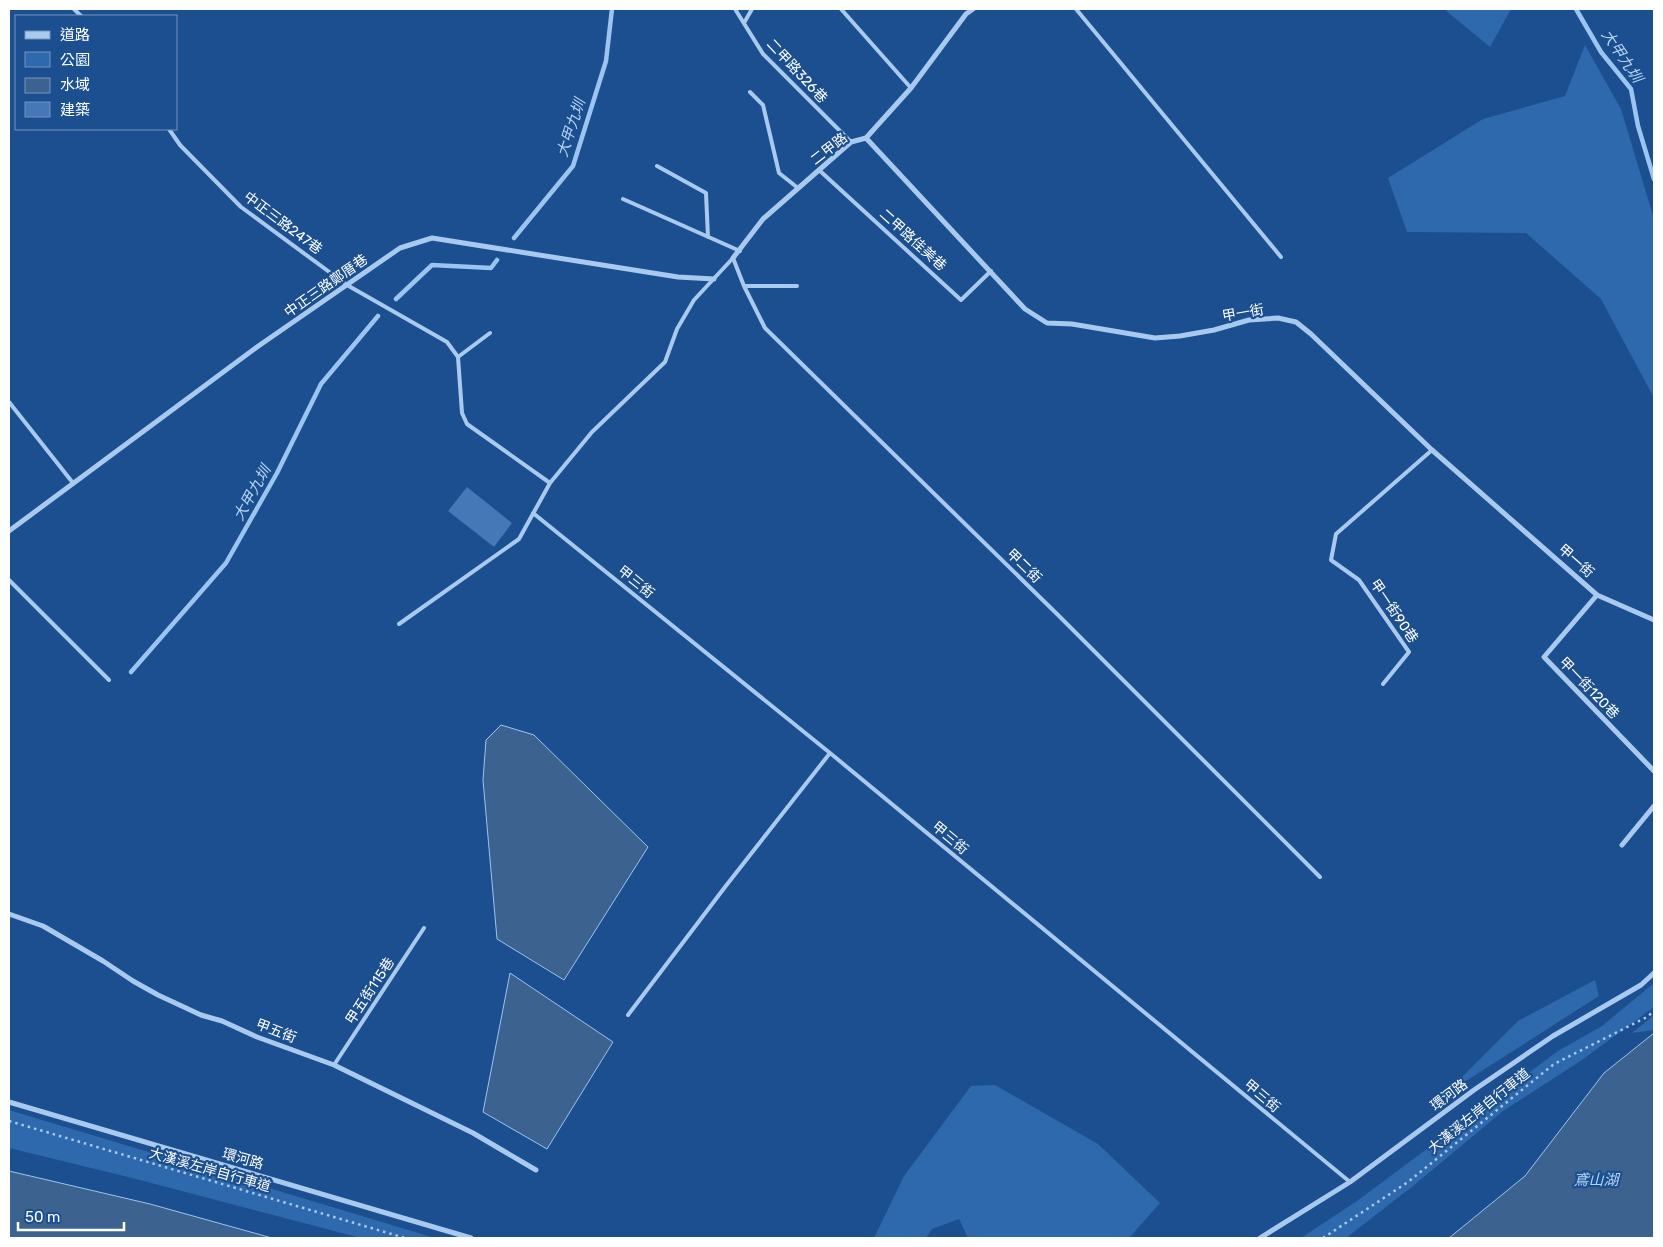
<svg xmlns="http://www.w3.org/2000/svg" width="1663" height="1247" font-family="Rubik,'Noto Sans TC',sans-serif">
  <style>
    .green { fill: #2e69ad }
    .water { fill: #3c6290; stroke: #9cc4f0 }
    .lines { fill: none; stroke-linecap: round; stroke-linejoin: round }
    .stream { stroke: #9cc4f0; stroke-width: 4.5 }
    .building { fill: #4478b7 }
    .path { stroke: #a9c9ee; stroke-width: 2.5; stroke-dasharray: 2.5 4; stroke-linecap: butt }
    .service { stroke: #a9c9ee; stroke-width: 4 }
    .minor { stroke: #a9c9ee; stroke-width: 5 }
    .labels { text-anchor: middle; dominant-baseline: central; stroke-width: 4.5; stroke-linejoin: round; paint-order: stroke }
    .street-label { font-size: 14px; fill: #fff; stroke: #1b4f8f }
    .water-label { font-size: 15px; font-style: italic; fill: #b5d3f5; stroke: #1b4f8f }
  </style>
  <rect width="100%" height="100%" fill="#1b4f8f"/>
  <path class="green" d="M1444,9H1511L1490,47Z
    M1585,45L1621,109L1654,219V398L1601,299L1526,233L1407,232L1388,178L1483,119L1565,96Z
    M1595,980L1599,996L1444,1095L1518,1021Z
    M1654,983V1007L1582,1060L1503,1111L1413,1186L1346,1238H1301L1357,1201L1558,1051L1602,1026Z
    M1654,1015V1030L1632,1033Z
    M995,1085L1098,1144L1160,1203L1129,1238H968L959,1219L932,1229L926,1238H874L904,1176L971,1086Z
    M9,1110L435,1238H361L132,1178L9,1148Z"/>
  <path class="water" d="M501,725L534,735L648,847L564,980L497,939L483,780L486,740Z
    M510,973L613,1042L547,1149L483,1112Z
    M1654,1033V1238H1449L1525,1176L1604,1073Z
    M9,1171L150,1204L272,1238H9Z"/>
  <g class="lines">
    <path class="stream" d="M1576,9L1601,52L1631,89L1638,126L1654,179
      M514,238L573,166L606,61L612,9
      M396,299L432,265L491,268L497,260
      M131,672L226,563L277,473L321,384L378,316"/>
  </g>
  <path class="building" d="M467,487L512,523L494,547L448,511Z"/>
  <g class="lines">
    <path class="path" d="M9,1121L405,1238
      M1323,1238L1408,1182L1554,1064L1647,1017L1654,1011"/>
    <path class="service" d="M74,9L81,16
      M735,9L763,54L851,142
      M841,9L911,88
      M1076,9L1281,257
      M744,23L752,9
      M750,92L763,105L779,173L798,188
      M169,129L180,145L241,207L347,285L447,342L458,357L462,413L467,424L550,483
      M657,166L706,193L708,237
      M819,170L961,300L991,271
      M623,199L740,251
      M744,286H797
      M458,357L490,333
      M9,402L73,483
      M533,513L830,753L1350,1182
      M9,580L109,680
      M399,624L519,539L550,483L592,432L665,362L677,329L694,300L733,258L744,286L765,328L1057,614L1320,877
      M1383,684L1409,652L1359,580L1331,560L1336,534L1432,450
      M628,1015L725,887L830,753
      M334,1065L424,928"/>
    <path class="minor" d="M866,138L1025,309L1047,323L1072,324L1155,338L1180,336L1214,330L1249,320L1278,318L1296,322L1311,334L1432,450L1597,595L1654,620
      M733,258L763,219L851,142L866,138L911,88L966,14L973,9
      M9,531L257,347L400,248L432,238L678,277L714,279
      M1597,595L1544,657L1654,771
      M1622,845L1654,806
      M9,914L43,926L103,961L133,981L158,995L201,1015L222,1021L257,1037L334,1065L473,1133L536,1170
      M9,1102L471,1238
      M1260,1238L1350,1182L1474,1090L1553,1036L1641,985L1654,973"/>
  </g>
  <g class="labels">
    <g class="street-label">
      <text transform="translate(797 71) rotate(47)">二甲路326巷</text>
      <text transform="translate(829 149) rotate(-38)">二甲路</text>
      <text transform="translate(283 223) rotate(37)">中正三路247巷</text>
      <text transform="translate(913 240) rotate(42)">二甲路佳美巷</text>
      <text transform="translate(326 286) rotate(-35)">中正三路鄭厝巷</text>
      <text transform="translate(1243 313) rotate(-10)">甲一街</text>
      <text transform="translate(1576 561) rotate(41)">甲一街</text>
      <text transform="translate(1024 566) rotate(44)">甲二街</text>
      <text transform="translate(636 582) rotate(39)">甲三街</text>
      <text transform="translate(1394 611) rotate(56)">甲一街90巷</text>
      <text transform="translate(1589 688) rotate(46)">甲一街120巷</text>
      <text transform="translate(950 838) rotate(40)">甲三街</text>
      <text transform="translate(370 991) rotate(-57)">甲五街115巷</text>
      <text transform="translate(276 1031) rotate(21)">甲五街</text>
      <text transform="translate(1449 1095) rotate(-37)">環河路</text>
      <text transform="translate(1262 1096) rotate(40)">甲三街</text>
      <text transform="translate(1479 1111) rotate(-39)">大漢溪左岸自行車道</text>
      <text transform="translate(243 1159) rotate(16)">環河路</text>
      <text transform="translate(210 1170) rotate(16)">大漢溪左岸自行車道</text>
    </g>
    <g class="water-label">
      <text transform="translate(1622 56) rotate(56)">大甲九圳</text>
      <text transform="translate(571 128) rotate(-72)">大甲九圳</text>
      <text transform="translate(252 493) rotate(-61)">大甲九圳</text>
      <text x="1596" y="1180">鳶山湖</text>
    </g>
  </g>
  <rect width="1663" height="1247" fill="none" stroke="#ffffff" stroke-width="20"/>
  <rect x="15" y="15" width="162" height="115" fill="#1b4f8f" stroke="#7695bc"/>
  <rect x="25" y="31" width="25" height="8" fill="#a9c9ee" stroke="#7695bc"/>
  <text x="60" y="40" font-size="15" fill="#ffffff">道路</text>
  <rect x="25" y="52" width="25" height="15" fill="#2e69ad" stroke="#7695bc"/>
  <text x="60" y="65" font-size="15" fill="#ffffff">公園</text>
  <rect x="25" y="78" width="25" height="15" fill="#3c6290" stroke="#7695bc"/>
  <text x="60" y="90" font-size="15" fill="#ffffff">水域</text>
  <rect x="25" y="102" width="25" height="15" fill="#4478b7" stroke="#7695bc"/>
  <text x="60" y="115" font-size="15" fill="#ffffff">建築</text>
  <path d="M18 1222v8h106v-8" fill="none" stroke="#ffffff" stroke-width="2.5"/>
  <text x="25" y="1222" font-size="15" fill="#ffffff" stroke="#1b4f8f" stroke-width="4" paint-order="stroke">50 m</text>
</svg>
